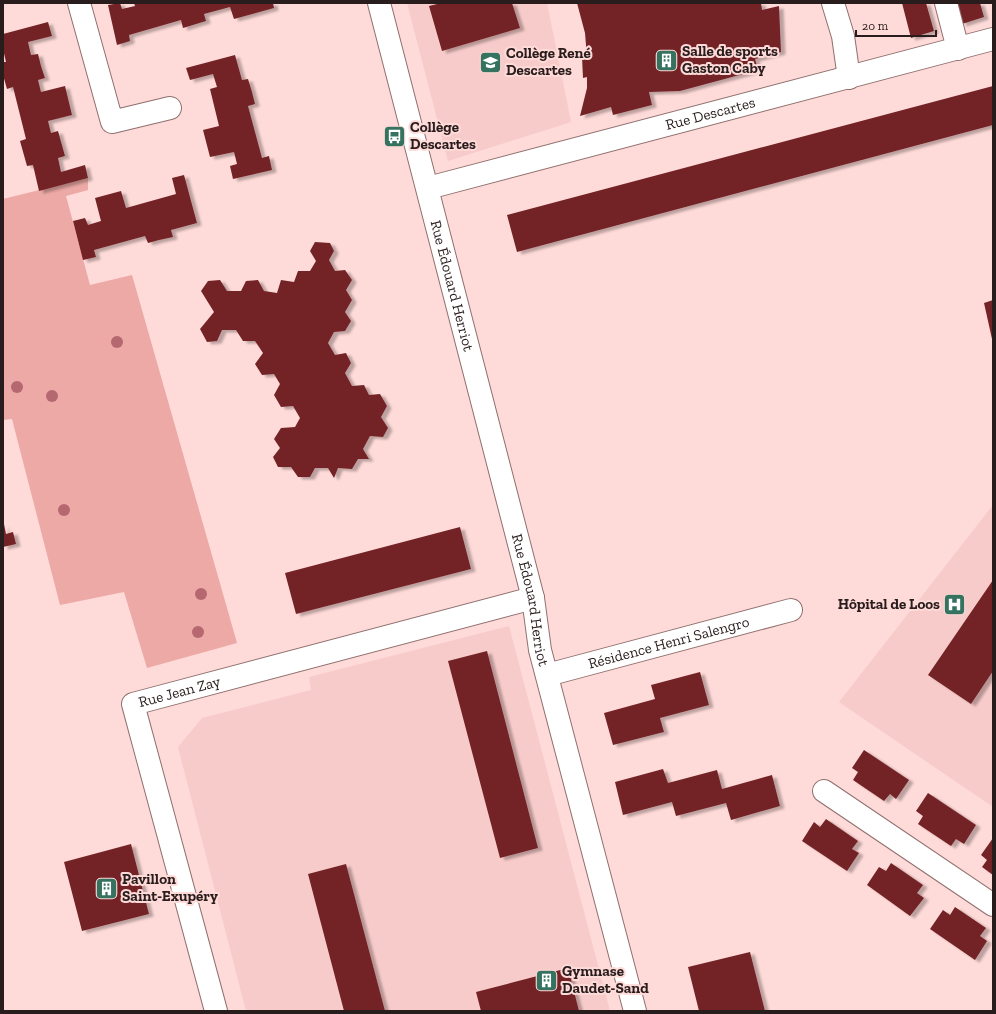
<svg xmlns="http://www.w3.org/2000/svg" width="996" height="1014" font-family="'Zilla Slab',serif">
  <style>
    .built { fill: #f7cbc9 }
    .green { fill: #eca9a6 }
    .building { fill: #732427; filter: url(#shadow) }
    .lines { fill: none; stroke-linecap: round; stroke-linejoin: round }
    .minor-casing { stroke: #8f706e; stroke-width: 24 }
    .minor { stroke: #fff; stroke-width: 22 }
    .tree { fill: #b56870 }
    .labels { text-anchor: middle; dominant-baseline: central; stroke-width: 4; stroke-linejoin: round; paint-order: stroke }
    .poi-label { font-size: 15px; font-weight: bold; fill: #291c1c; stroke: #fedad8; text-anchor: start }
    .street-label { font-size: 15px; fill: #291c1c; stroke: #fedad8 }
  </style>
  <defs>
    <filter id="shadow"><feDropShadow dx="4.5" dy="2.5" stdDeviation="1" flood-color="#0004"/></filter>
  </defs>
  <rect width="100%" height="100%" fill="#fedad8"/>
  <path class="built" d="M407,3H547L571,122L448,161Z
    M993,505V807L839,702Z
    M509,626L610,1011H246L178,747L202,718L311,690L309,677Z"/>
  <path class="green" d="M88,178V190L66,196L90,285L132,275L237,643L147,668L124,592L60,605L12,419L3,420V199Z"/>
  <path class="building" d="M120,3L122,9L135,6L134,3H273L274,8L234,19L230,7L204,14L206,21L183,28L181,20L129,35L130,41L117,45L108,5Z
    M441,3H512L520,28L442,51L429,6Z
    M577,3H761L762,10L779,6L781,52L755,59L758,70L680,91L649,92L652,105L613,115L611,107L580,116L587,88V77L583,78L582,57H587L585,33Z
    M902,3H926L934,31L911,38Z
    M956,3H980L984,17L962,24Z
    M48,22L52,36L28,42L31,55L38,54L41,66L45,78L38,80L41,92L65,86L72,115L48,121L51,133L58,131L65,156L58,158L61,172L85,165L88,178L39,191L33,165L27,166L20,141L26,139L13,87L7,89L3,75V62H6L3,49V34Z
    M235,55L242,80L248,79L252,92L255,104L248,106L262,158L269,156L272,170L233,179L230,166L237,164L234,152L210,157L203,130L219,126L210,89L217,87L213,74L190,80L186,68Z
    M993,86V125L517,252L507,215Z
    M184,175L197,223L171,230L173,237L159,240L148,243L145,236L94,250L96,257L83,260L73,221L85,218L88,225L101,221L95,198L121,191L126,208L176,194L172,178Z
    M315,242L330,243L334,251L329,260L335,271L345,270L352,280L346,290L352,300L345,312L351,321L345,331L334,332L328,343L335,355L346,353L351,363L345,373L352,386L364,385L369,395L380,394L387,406L381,417L388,428L383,437L370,436L363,449L369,459H358L352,469L338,468L334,478L328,468H315L310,477H298L291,467H278L273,457L280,448L274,439L281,428L295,427L300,418L293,406L281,407L274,395L280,384L274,374L262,375L255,364L263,353L255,341H243L236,330H222L217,341L207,342L200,329L214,312L201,291L208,281L220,280L227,291H241L246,281L258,280L264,291L277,293L281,280L294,282L298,271H310L316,261L310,251Z
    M993,300V339H992L984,303Z
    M4,524L6,534L13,532L16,544L3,547Z
    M460,527L471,569L296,614L285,573Z
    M993,580V671L971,704L928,675Z
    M487,651L538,848L500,858L448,661Z
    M700,672L709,705L660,718L664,732L613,745L604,713L655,699L651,685Z
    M864,750L909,780L896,799L890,794L884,801L853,780L858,772L852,768Z
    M663,769L668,783L717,770L722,789L772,775L780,806L731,820L726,803L676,816L672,802L623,815L615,782Z
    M928,793L976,825L964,844L956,839L951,846L918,824L923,816L916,811Z
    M826,819L858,841L852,849L859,853L847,871L802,841L814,822L820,827Z
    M993,838V875L982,867L987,860L981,855Z
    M131,844L149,914L82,931L64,862Z
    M891,863L923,885L917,893L924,898L910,916L867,885L879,867L886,871Z
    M346,864L385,1011H344L308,874Z
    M955,907L986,928L980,936L987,941L975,960L930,929L943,910L950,915Z
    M750,952L765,1011H699L688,967Z
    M568,968L579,1011H481L476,992Z"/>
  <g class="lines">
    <defs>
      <g id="minor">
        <path d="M79,3L112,122L170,108"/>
        <path id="s1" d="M379,3L533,598L540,650L635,1011"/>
        <path d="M833,3L843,36L849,78"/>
        <path d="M946,3L958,49"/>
        <path id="s2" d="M428,188L993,39"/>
        <path id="s3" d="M547,675L791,610"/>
        <path d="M824,791L993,905"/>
        <path id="s4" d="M216,1011L133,704L533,598"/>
      </g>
    </defs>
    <use href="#minor" class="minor-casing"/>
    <use href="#minor" class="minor"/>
  </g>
  <g class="tree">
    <circle cx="117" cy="342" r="6"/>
    <circle cx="17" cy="387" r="6"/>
    <circle cx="52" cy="396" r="6"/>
    <circle cx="64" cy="510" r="6"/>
    <circle cx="201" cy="594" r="6"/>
    <circle cx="198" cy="632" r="6"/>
  </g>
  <defs>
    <symbol id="building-square" viewBox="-11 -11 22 22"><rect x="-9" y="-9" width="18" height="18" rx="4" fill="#357360" stroke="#fedad8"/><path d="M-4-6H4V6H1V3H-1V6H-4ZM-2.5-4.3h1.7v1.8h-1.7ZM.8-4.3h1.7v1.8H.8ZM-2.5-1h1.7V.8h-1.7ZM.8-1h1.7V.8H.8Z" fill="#fff"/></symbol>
    <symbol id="school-square" viewBox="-11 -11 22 22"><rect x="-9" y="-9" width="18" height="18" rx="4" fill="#357360" stroke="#fedad8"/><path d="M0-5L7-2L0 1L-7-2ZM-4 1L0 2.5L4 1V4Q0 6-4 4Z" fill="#fff"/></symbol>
    <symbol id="bus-square" viewBox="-11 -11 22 22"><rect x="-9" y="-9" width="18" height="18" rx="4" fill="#357360" stroke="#fedad8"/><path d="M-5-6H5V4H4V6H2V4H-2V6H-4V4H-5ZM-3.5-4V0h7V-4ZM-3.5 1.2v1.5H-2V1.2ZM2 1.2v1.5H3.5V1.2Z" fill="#fff"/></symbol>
    <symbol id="hospital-square" viewBox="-11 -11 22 22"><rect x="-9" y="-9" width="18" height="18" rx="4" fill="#357360" stroke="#fedad8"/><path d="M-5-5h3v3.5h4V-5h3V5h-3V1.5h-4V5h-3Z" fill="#fff"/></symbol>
  </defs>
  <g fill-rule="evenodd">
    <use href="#building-square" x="654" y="48" width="25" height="25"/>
    <use href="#school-square" x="478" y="50" width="25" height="25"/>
    <use href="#bus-square" x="382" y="124" width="25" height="25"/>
    <use href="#hospital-square" x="942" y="592" width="25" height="25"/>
    <use href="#building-square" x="94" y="876" width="25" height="25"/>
    <use href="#building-square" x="534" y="968" width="25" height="25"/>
  </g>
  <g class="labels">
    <g class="poi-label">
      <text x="682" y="51">Salle de sports<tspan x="682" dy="17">Gaston Caby</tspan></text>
      <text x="506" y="53">Collège René<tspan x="506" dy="17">Descartes</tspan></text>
      <text x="410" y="127">Collège<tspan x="410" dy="17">Descartes</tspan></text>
      <text x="940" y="604" text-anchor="end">Hôpital de Loos</text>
      <text x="122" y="879">Pavillon<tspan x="122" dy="17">Saint-Exupéry</tspan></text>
      <text x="562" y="971">Gymnase<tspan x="562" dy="17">Daudet-Sand</tspan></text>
    </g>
    <g class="street-label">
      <text stroke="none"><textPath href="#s2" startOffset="292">Rue Descartes</textPath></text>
      <text stroke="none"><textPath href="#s1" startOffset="292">Rue Édouard Herriot</textPath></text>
      <text stroke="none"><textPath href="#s1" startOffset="616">Rue Édouard Herriot</textPath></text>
      <text stroke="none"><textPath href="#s3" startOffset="126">Résidence Henri Salengro</textPath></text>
      <text stroke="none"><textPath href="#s4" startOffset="366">Rue Jean Zay</textPath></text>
    </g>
  </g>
  <rect width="996" height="1014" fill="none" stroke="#291c1c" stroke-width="8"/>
  <path d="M856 30v6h80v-6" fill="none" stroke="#291c1c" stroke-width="2"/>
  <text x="862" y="30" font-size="12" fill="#291c1c" stroke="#fedad8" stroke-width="3" paint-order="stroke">20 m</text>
</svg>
